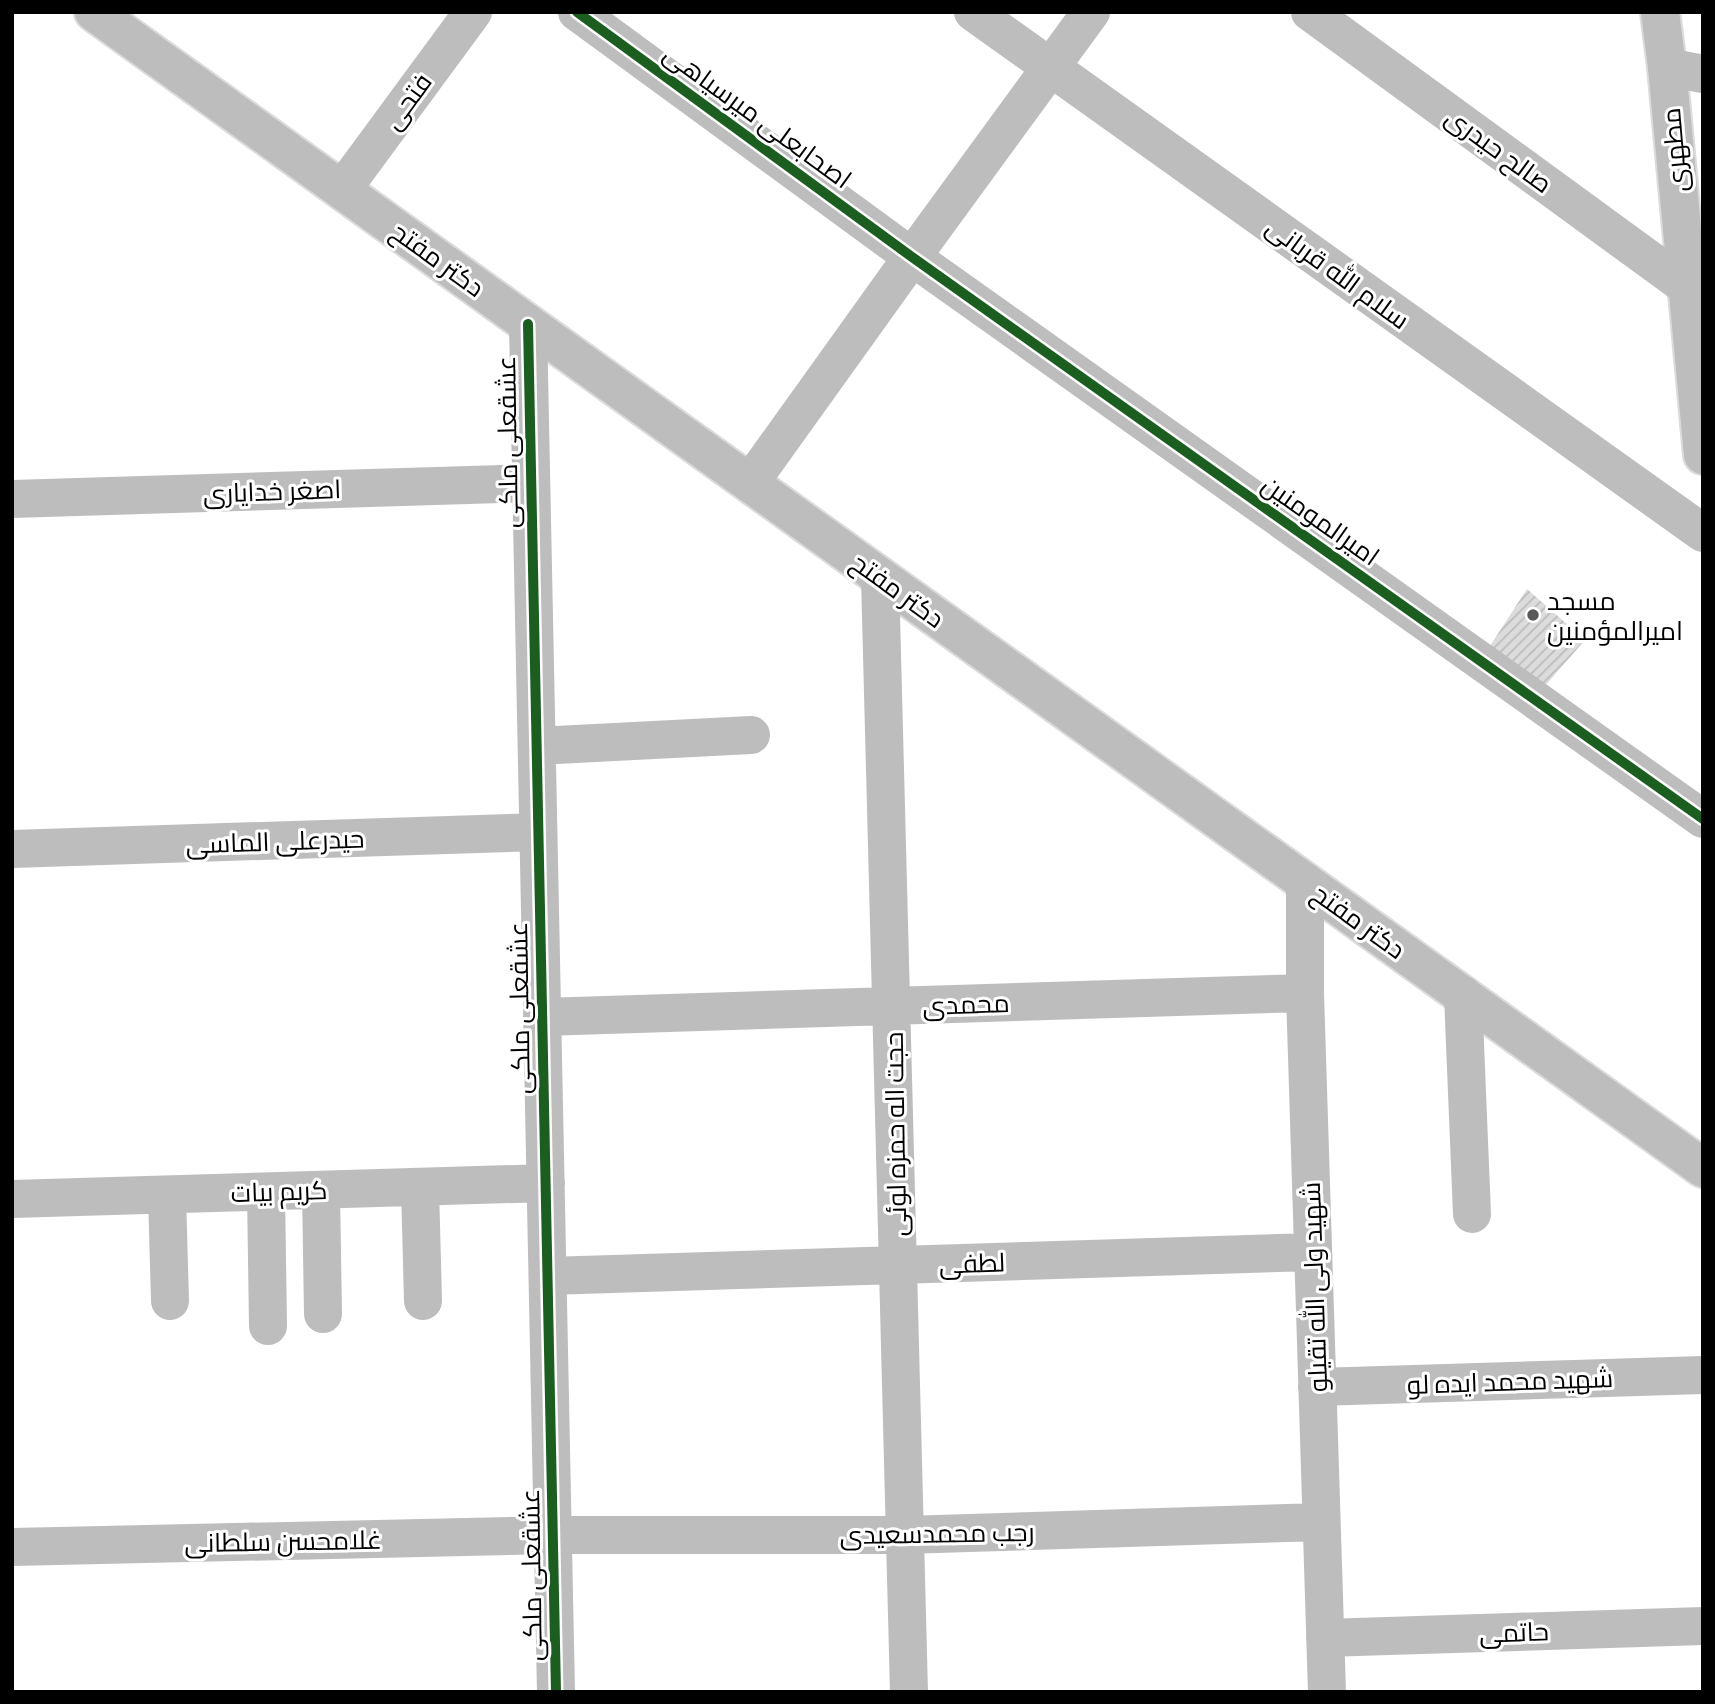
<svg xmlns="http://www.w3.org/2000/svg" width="1715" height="1704" font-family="'Titillium Web',Cairo,sans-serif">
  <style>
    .building { fill: url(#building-hatch) }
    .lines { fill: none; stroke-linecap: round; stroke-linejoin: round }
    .major-casing { stroke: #dbdbdb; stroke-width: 42 }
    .minor { stroke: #bdbdbd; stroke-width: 38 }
    .major { stroke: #bdbdbd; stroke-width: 38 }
    .cycleway-casing { stroke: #fff; stroke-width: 15 }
    .cycleway { stroke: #1b5e20; stroke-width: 10 }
    .poi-dot { fill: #595959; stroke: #fff; stroke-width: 2.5 }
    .labels { text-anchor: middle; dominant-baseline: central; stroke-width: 6; stroke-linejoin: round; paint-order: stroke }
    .street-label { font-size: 26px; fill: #000; stroke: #fff }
    .poi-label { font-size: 26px; fill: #000; stroke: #fff; text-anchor: start }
  </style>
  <defs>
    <pattern id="building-hatch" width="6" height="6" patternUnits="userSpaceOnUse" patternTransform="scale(1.75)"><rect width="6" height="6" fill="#dcdcdc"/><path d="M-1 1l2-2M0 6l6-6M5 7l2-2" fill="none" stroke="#bbb"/></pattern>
  </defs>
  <rect width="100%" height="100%" fill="#fff"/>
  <path class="building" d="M1527,589L1585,640L1544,687L1488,649Z"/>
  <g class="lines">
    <defs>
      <path id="major" d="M94,12L1703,1168
        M1660,12L1667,67L1703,455"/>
    </defs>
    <use href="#major" class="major-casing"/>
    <path class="minor" d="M577,12L912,257L1703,819
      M973,12L1703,533
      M1310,12L1687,287
      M1667,67L1703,74
      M342,190L473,12
      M528,324L556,1692
      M750,483L912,257L1091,12
      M12,499L531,483
      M880,577L909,1692
      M537,746L751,735
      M12,849L538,832
      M1305,882V993L1327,1692
      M1463,995L1472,1214
      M542,1017L1305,993
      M420,1187L423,1301
      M321,1190L323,1314
      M266,1192L268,1326
      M167,1195L170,1301
      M12,1199L546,1183
      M548,1276L1313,1252
      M1317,1387L1703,1375
      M12,1547L553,1535H905L1321,1522
      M1325,1638L1703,1626"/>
    <use href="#major" class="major"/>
    <defs>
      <path id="cycleway" d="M577,12L912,257L1703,819
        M528,324L556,1692"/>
    </defs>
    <use href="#cycleway" class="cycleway-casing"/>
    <use href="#cycleway" class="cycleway"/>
  </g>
  <circle class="poi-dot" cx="1533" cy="615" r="7"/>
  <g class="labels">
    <g class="street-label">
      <text transform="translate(407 101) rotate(-54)">فتحی</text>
      <text transform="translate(758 116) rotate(36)">اصحابعلی میرسیاهی</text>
      <text transform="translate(1499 150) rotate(36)">صالح حیدری</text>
      <text transform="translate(1674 150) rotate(-95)">مطهری</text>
      <text transform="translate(438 259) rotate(36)">دکتر مفتح</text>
      <text transform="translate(1338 273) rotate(36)">سلام الله قربانی</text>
      <text transform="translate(507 442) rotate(-91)">عشقعلی ملکی</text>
      <text transform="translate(272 491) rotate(-2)">اصغر خدایاری</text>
      <text transform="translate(1321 520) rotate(35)">امیرالمومنین</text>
      <text transform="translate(898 590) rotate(36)">دکتر مفتح</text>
      <text transform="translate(275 841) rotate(-2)">حیدرعلی الماسی</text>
      <text transform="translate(1359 921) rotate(36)">دکتر مفتح</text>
      <text transform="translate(966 1004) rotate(-2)">محمدی</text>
      <text transform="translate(519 1008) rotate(-91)">عشقعلی ملکی</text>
      <text transform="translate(895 1134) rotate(-91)">حجت اله حمزه لوئی</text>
      <text transform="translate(279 1191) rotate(-2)">کریم بیات</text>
      <text transform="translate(972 1263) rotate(-2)">لطفی</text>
      <text transform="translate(1314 1287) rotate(-92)">شهید ولی الله تقیلو</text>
      <text transform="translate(1510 1381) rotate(-2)">شهید محمد ایده لو</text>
      <text transform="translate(937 1533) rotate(-1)">رجب محمدسعیدی</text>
      <text transform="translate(283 1541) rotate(-1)">غلامحسن سلطانی</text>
      <text transform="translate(531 1575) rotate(-91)">عشقعلی ملکی</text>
      <text transform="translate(1514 1632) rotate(-2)">حاتمی</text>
    </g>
    <g class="poi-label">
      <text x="1547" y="600">مسجد<tspan x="1547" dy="30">امیرالمؤمنین</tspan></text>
    </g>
  </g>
  <rect width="1715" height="1704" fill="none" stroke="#000000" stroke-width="28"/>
</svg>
